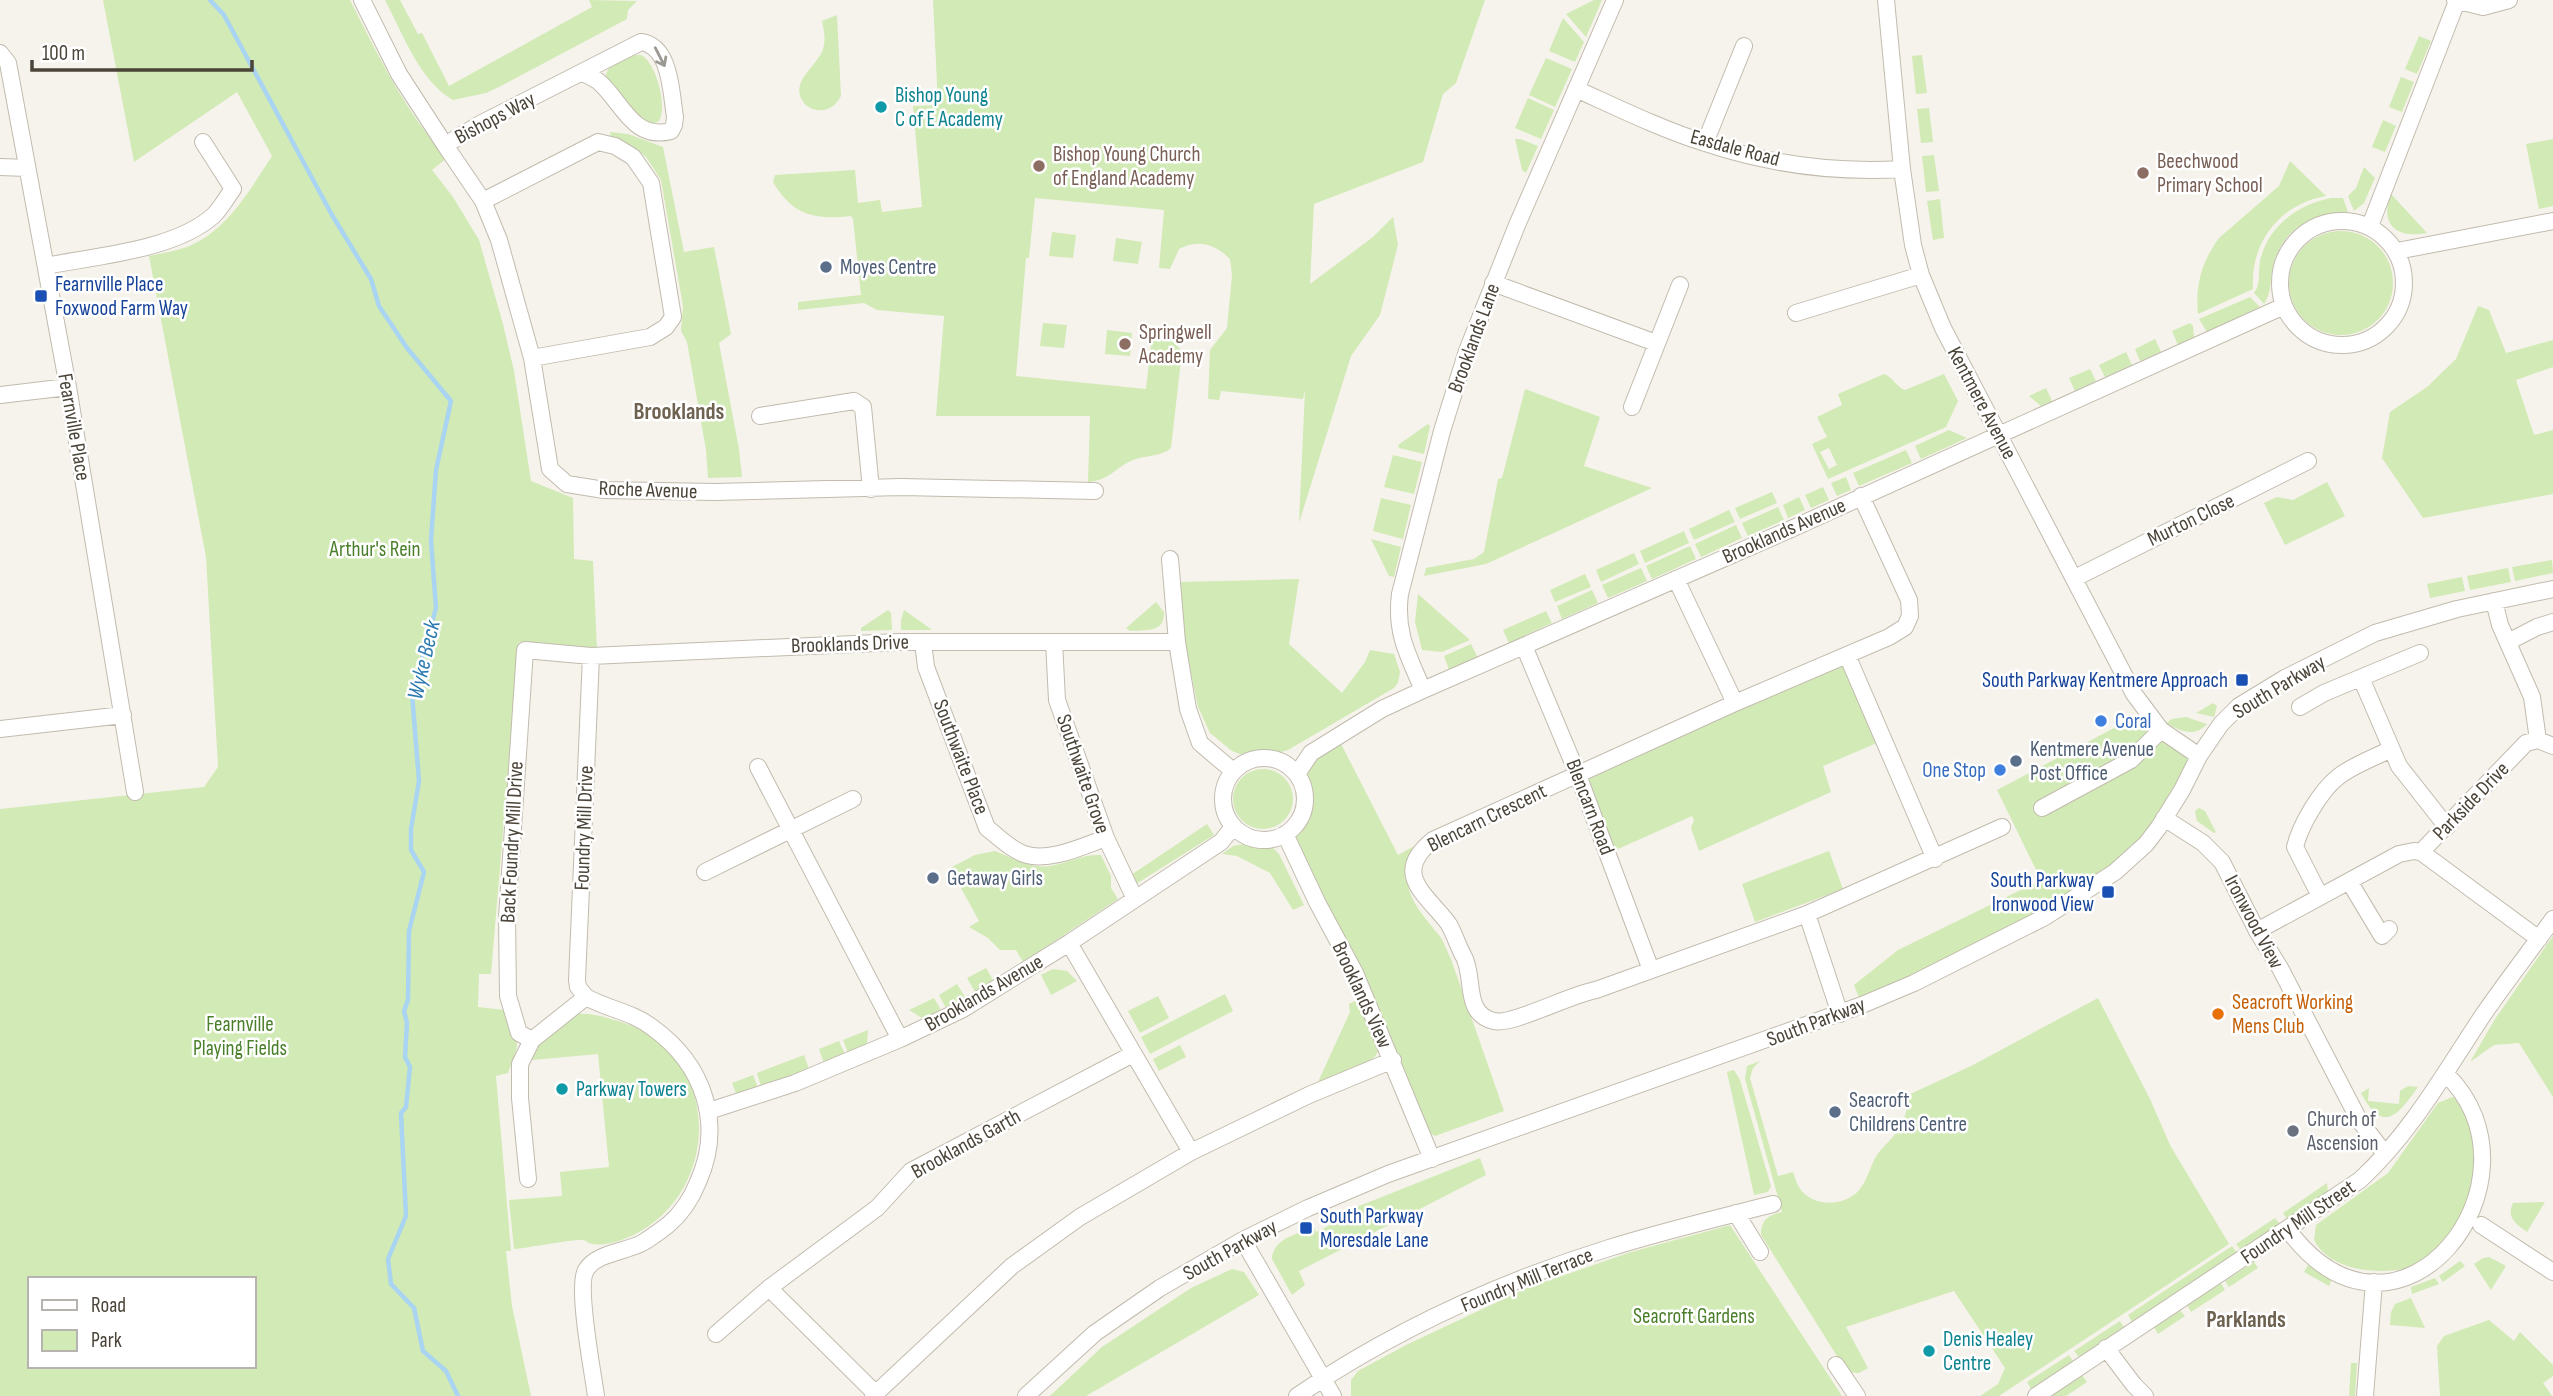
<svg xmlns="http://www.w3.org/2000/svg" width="2553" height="1396" font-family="'Sofia Sans Condensed',sans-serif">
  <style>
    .green { fill: #d2eab5; fill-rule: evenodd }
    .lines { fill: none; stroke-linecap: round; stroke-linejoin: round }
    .stream { stroke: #a9d4f2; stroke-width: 4.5 }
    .minor-casing { stroke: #c2bbae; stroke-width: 18 }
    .minor { stroke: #fff; stroke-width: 16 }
    .oneway { stroke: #9c9892 }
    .culture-dot { fill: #0f9aa8; stroke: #fff; stroke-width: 2.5 }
    .education-dot { fill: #8d6e63; stroke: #fff; stroke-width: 2.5 }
    .service-dot { fill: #5c6f8a; stroke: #fff; stroke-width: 2.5 }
    .transit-dot { fill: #1a4fb4; stroke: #fff; stroke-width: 2.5 }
    .shop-dot { fill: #3f7fe0; stroke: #fff; stroke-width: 2.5 }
    .food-dot { fill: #e8710a; stroke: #fff; stroke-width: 2.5 }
    .worship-dot { fill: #6b7280; stroke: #fff; stroke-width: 2.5 }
    .labels { text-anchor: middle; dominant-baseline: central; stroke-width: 5; stroke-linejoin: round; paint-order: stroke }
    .culture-label { font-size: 21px; fill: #0d838f; stroke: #fff; text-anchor: start }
    .street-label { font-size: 21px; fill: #4b4439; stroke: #fff }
    .education-label { font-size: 21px; fill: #785e54; stroke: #fff; text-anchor: start }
    .service-label { font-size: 21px; fill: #4e5e75; stroke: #fff; text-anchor: start }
    .transit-label { font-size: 21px; fill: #164399; stroke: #fff; text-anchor: start }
    .park-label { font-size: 21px; fill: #4a7f2a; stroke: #fff }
    .shop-label { font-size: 21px; fill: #366cbe; stroke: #fff; text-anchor: start }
    .food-label { font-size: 21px; fill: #c56008; stroke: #fff; text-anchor: start }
    .worship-label { font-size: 21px; fill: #5b616d; stroke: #fff; text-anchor: start }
    .neighbourhood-label { font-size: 23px; font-weight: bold; fill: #6e6250; stroke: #fff }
    .water-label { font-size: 23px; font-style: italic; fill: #2e7ab2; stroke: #fff }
  </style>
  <rect width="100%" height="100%" fill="#f6f3ec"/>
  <path class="green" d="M103,0H350C378,55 405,112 447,158L432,170L453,197L479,240L503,324L514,371L531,481L573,498L574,559L593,561L597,649L519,642L491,974H479L478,1007L505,1010C507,1020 517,1036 517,1044C517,1053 511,1064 508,1073L496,1076L511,1251H506L512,1306L531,1396H0V809L204,787L218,767L206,557L149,256C162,253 175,251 187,247C227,231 249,191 272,156L237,92L134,162ZM30,1279H254V1366H30Z
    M385,0H400L418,34L422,33L449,86L592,7L589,0L637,1L628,10L627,19L501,86L486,93L453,100C420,82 402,32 385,0Z
    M933,0H1485L1456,83L1443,94L1423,162L1314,204L1310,284L1373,237L1393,217L1398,245L1380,315L1351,356L1299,523L1305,390L1303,399L1221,391L1219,400L1208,399L1210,350L1227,328L1232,275L1230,259C1215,244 1198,239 1179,249L1170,269L1159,268L1164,210L1035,198L1029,258H1026L1016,376L1146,389L1153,327L1167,336L1182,351L1171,448C1161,457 1145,455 1133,460C1114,468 1111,480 1088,482L1090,416H936L944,316L877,310L864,303L798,310V302L861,295L853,219L851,216C815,220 793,216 773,182L775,175L855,170L858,203L880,200L882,212L922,207L913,106L938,105Z
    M1594,0H1602L1586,37L1566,14Z
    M837,15L841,96C837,103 833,108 824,110C817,111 809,109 804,103C788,82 817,67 823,49C826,39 824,31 822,21Z
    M1563,18L1584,42L1575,62L1549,51Z
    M2419,36L2431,41L2417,74L2405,69Z
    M641,55C656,62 668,107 659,121L653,124L634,115L605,79C607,62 625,55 641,55Z
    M1922,55L1927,93L1916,94L1912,56Z
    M1546,58L1572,69L1555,107L1529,95Z
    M2401,77L2414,82L2402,112L2389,107Z
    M1528,98L1554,110L1541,139L1515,128Z
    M1929,108L1933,142L1921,143L1917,109Z
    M2383,120L2396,126L2385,152L2372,147Z
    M610,132L628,134L663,147L684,252L714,247L731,334L719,343L739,449L742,477L708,478L706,450L687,342L681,331L683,306L661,180L646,157L631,145L611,138Z
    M1515,139H1520L1538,146L1526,173L1522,170Z
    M2553,139V206L2539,209L2526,144Z
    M1934,155L1939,191L1926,192L1922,156Z
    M2290,161L2326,196C2280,204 2250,242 2253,289L2198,314C2195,285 2202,261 2219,238L2279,186Z
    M2364,167L2375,178L2364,203L2354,211L2348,196L2356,188Z
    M2391,194L2427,233C2397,239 2379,225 2391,194Z
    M2331,198H2343L2348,212C2311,216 2278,229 2272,272C2270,284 2271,293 2264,304L2254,293C2261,285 2258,272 2260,261C2268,226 2297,205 2331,198Z
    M1940,199L1944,238L1933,240L1927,201Z
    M2289 283a52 52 0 1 1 104 0a52 52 0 1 1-104 0Z
    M1052,232L1076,235L1073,258L1049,256Z
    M1116,238L1142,242L1138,264L1113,261Z
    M2250,297L2260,307L2207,332L2199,319Z
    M2478,306L2489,310L2506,353L2553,340V367L2516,380L2534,435L2553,430V494L2423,518L2382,458L2390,412L2427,387L2456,359Z
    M1043,323L1067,325L1064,348L1040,346Z
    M2190,323L2193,326L2194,337L2178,345L2172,331Z
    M1107,330L1132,333L1130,356L1105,354Z
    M2155,339L2161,352L2140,361L2135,349Z
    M2126,352L2132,365L2105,377L2099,365Z
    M2090,369L2096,381L2075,391L2069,378Z
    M1884,374C1893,377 1897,388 1905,390L1944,374L1958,401L1946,427L1828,479L1812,444L1827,437L1817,417L1842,405L1838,394ZM1829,448L1837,465L1829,469L1820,452Z
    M2046,388L2052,401L2041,406L2029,396Z
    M1525,389L1600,417L1584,466L1652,488L1486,564L1424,576L1426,568L1474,559L1484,552L1498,479L1502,478Z
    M1428,424L1430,426L1424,454L1399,448L1398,445Z
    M1949,430L1967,438L1921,459L1915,446Z
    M1906,450L1912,463L1859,486L1853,473Z
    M1393,455L1422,462L1414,494L1384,487Z
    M1846,477L1851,490L1837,496L1831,483Z
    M2327,482L2345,516L2285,545L2264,503L2277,497L2293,500Z
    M1823,487L1829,500L1811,508L1805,495Z
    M1772,492L1777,503L1740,519L1735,508Z
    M1799,497L1805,510L1788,518L1783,505Z
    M1381,498L1411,505L1403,539L1373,531Z
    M1778,507L1784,520L1748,536L1742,523Z
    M1729,510L1735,522L1694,540L1689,529Z
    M1736,525L1742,538L1701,557L1695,544Z
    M1684,531L1689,543L1645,563L1640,551Z
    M1371,539L1401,547L1394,577L1389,576Z
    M1690,546L1696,559L1652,579L1646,566Z
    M1634,553L1639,564L1601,582L1596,570Z
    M2552,560L2553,573L2515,581L2512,567Z
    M1641,568L1647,581L1608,598L1602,585Z
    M2508,568L2511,582L2470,590L2467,576Z
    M1585,574L1591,587L1555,602L1550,590Z
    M2462,577L2465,591L2430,598L2427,584Z
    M1299,579L1289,644L1342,693L1365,662L1370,650L1394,654L1400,672L1398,683L1394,688L1288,750L1277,753L1240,754L1232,751L1210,733L1198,707L1181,625L1180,582Z
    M1592,590L1598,603L1562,619L1557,606Z
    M1418,594L1470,640L1442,652L1422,650L1415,622Z
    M1156,602L1164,612C1165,633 1146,630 1130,631L1126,628Z
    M888,610L891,613L892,630L861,631V628Z
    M904,610L931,629V630H901V620Z
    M1546,611L1552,623L1509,643L1503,630Z
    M1471,644L1478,658L1449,670L1444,656Z
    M1847,655L1884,740L1823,766L1831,792L1699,851L1691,828L1694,820L1692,816L1609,853L1578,775Z
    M2213,703L2217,706L2214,717L2196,713Z
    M2146,711L2199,756L2182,790L2115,872L1862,1005L1854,985L1898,950L2041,880L1997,790Z
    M2186,717L2207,724C2194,738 2181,731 2166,723L2172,719Z
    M1337,736L1398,855L1416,845C1396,885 1413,903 1438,934C1444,941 1447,951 1451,959L1504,1111L1435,1136L1421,1128L1291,830C1305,813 1307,798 1299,778Z
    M1233 799a30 30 0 1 1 60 0a30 30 0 1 1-60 0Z
    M2199,808L2205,811L2216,832L2214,833L2197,821L2195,811Z
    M1207,824L1214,835L1136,884L1131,875Z
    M1250,843L1273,848L1279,854L1304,905L1293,910L1270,873L1237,856L1222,854L1233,846Z
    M995,851C1012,858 1032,869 1050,866C1067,863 1083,854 1101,855L1111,876V888L1118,899L1023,962L1016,950H1000L988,938L969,927L979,921L950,868L975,855Z
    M1829,851L1843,889L1755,922L1742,884Z
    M2553,936V1097L2519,1043L2494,1045L2470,1062L2495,1019Z
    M986,968L993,980L975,992L967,978Z
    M1053,969L1067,971L1077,981L1051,995L1041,975Z
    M957,984L965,997L946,1008L939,995Z
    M1225,994L1233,1011L1150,1054L1141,1037Z
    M1158,996L1169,1018L1140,1033L1128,1011Z
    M934,998L941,1010L922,1018L909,1010Z
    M1360,998C1366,1012 1377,1030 1379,1044C1382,1066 1334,1076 1318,1082L1350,1012L1349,1004Z
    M2098,998L2150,1099L2170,1145L2229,1244L1999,1396H1980L1998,1384L2005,1368L1954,1291L1846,1327L1868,1368L1859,1373L1847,1372L1761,1235C1761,1219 1769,1215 1782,1212L1745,1079L1747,1066L1760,1061L1753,1068L1750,1078L1778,1176L1793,1172C1795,1177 1796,1183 1799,1187C1811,1208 1846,1207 1860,1189C1869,1178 1871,1161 1880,1151C1899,1130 1906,1126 1908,1095L1971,1066Z
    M577,1014C594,1013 608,1018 624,1023C726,1057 722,1201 624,1239C616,1242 601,1246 593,1244C589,1244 587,1241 583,1240C572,1239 528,1248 514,1249L509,1200L562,1196L560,1172L609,1167L598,1054L532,1060V1053L539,1044L571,1017Z
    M868,1030L867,1044L848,1053L843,1040Z
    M839,1041L845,1054L824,1063L819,1049Z
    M1180,1045L1186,1057L1159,1071L1153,1059Z
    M804,1055L809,1069L761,1086L757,1073Z
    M1734,1070L1740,1080L1771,1186L1768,1192L1754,1195L1727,1072Z
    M753,1075L758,1088L736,1093L732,1083Z
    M2408,1086L2418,1087C2398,1115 2383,1135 2361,1093L2369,1088L2368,1101L2399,1104L2400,1091Z
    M2452,1097L2462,1101C2468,1118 2487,1163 2487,1178C2487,1187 2484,1201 2479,1209C2475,1217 2438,1256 2431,1260C2399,1277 2333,1277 2314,1240L2316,1225L2388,1173L2438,1103Z
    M1480,1158L1486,1175L1299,1271L1305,1285L1292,1295L1272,1259C1273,1238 1298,1234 1314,1227L1316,1232L1351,1215L1349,1210Z
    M2327,1183L2328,1192L2287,1219L2283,1213Z
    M2545,1202L2527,1232C2516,1224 2506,1218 2513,1203Z
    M2275,1218L2280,1224L2241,1250L2236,1244Z
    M1730,1225L1842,1396H1351V1380L1358,1371L1406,1345L1527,1288L1631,1252Z
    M2232,1246L2237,1253L2132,1322L2128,1315Z
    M2489,1257L2506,1266L2491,1290L2474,1264L2483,1258Z
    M2460,1261L2465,1266L2443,1282L2439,1276Z
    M2254,1262L2258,1268L2229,1287L2225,1281Z
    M2308,1265L2332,1279L2329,1286L2304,1272Z
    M1232,1269L1244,1272L1259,1295L1086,1396H1050L1102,1347L1191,1288Z
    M2435,1278L2439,1284L2412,1294L2411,1287Z
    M2221,1283L2225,1290L2191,1312L2187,1305Z
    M2411,1298L2425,1328L2390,1325L2391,1312L2395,1304Z
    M2180,1310L2185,1316L2158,1334L2154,1327Z
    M2489,1320L2514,1341L2520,1332L2553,1365V1376L2543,1383L2552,1396H2440L2437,1346L2444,1336Z
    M2120,1321L2124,1327L2079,1357L2074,1351Z
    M2069,1355L2073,1361L2031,1389L2027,1382Z
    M2351,1363H2357L2355,1396H2349Z
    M2082,1375L2087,1382L2066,1396H2051Z"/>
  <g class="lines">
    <path class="stream" d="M210,0L224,15L332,215L371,279L379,306L407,348L451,401L436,470L431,540L436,608L412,694L419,781L411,829V850L424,872L409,931L408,1000L404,1011L407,1023L405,1057L410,1067L406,1107L401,1113L406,1216L388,1259L391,1284L414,1308L423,1351L446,1371L458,1396"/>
    <defs>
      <path id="minor" d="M362,0L399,74L445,145L482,123L641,42C671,46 671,93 675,117L674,125L671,131C632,141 622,101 598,81C593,78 587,75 583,73
        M1886,0L1902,169L1913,245L1921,275L1943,328L2134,694L2161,730L2199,756
        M2455,0L2483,7L2509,0
        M0,53L8,63L68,387L135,792
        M1576,89C1618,108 1661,129 1705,143C1768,164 1836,173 1902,169
        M1705,143L1744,46
        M445,145L483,201L499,240L532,358L550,469L567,484L604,490L715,492L901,487L1095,491
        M0,167L27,168
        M483,201L598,142L615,146L633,157L651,183L673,317L666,327L650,337L532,358
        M2280 283a62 62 0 1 1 124 0a62 62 0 1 1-124 0Z
        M2370,226L2457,1
        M2397,251L2553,221
        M46,266C96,256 176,250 214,215C221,208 227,197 233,189L203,142
        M1493,283L1656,343
        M1796,313L1921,275
        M0,395L68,387
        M1632,407L1680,285
        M760,416L854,401L863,407L871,489
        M1861,496L1909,600L1910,616L1905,627L1889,637L1735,703L1433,840C1391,874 1426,894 1448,923C1454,932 1458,947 1464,957C1475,978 1463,1014 1494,1021C1511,1026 1571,994 1596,990L1807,914L2002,827
        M1170,559L1177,642L1188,709L1200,743L1233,771
        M2075,578L2308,461
        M1676,579L1735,703
        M2494,601L2500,625L2532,697L2538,740L2553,746
        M923,642L926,667L987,828C999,837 1010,849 1024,854C1048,863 1083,846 1106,838
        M1054,642L1057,700L1106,838L1135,899
        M2508,642L2537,627L2553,622
        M1524,646L1578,775L1651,970
        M1847,655L1935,859
        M2361,678L2399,766L2447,827
        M1423,690C1408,655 1395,633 1400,594L1442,431L1467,351L1517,225L1615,0
        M2300,707L2324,693L2420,653
        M0,729L123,715
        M2538,740L2526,743L2421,852L2539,939
        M1223 799a41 41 0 1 1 82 0a41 41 0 1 1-82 0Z
        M758,767L900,1039
        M1297,774L1311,753L1382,709L1423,690L1791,529L2284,306
        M2042,808L2131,760L2161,730
        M2164,818L2203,843L2222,862L2257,931L2280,968L2359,1120L2385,1154
        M1285,834L1317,902L1355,973L1432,1159
        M705,872L853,799
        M2349,881L2382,936L2389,929
        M2320,896L2295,847C2300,826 2320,791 2338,777C2353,765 2374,758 2391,749
        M1807,914L1840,1014
        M2257,931L2399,854L2414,851L2421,852
        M1069,943L1191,1152
        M586,997L578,987L577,980L591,656
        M532,1040L519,1033L508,996L507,917L525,650L591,656L898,642H1177
        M709,1111L795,1083L900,1039L963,1009L1069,943L1221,842L1233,827
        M528,1179L520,1098V1064L532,1040L586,997C607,1009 633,1012 653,1028C704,1065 724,1124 698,1182C692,1197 681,1214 668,1225C660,1231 651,1238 642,1243C625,1252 596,1253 586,1270C576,1286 593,1373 596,1396
        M1736,1213L1760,1252
        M2481,1225L2553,1272
        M2288,1230C2399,1378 2553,1179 2446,1074
        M1243,1240L1333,1396
        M769,1288L876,1394
        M716,1334L769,1288L877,1208L911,1171L1133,1054
        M2106,1348L2134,1385L2145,1396
        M1836,1365L1857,1396
        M873,1396L1012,1266L1080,1217L1191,1152L1309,1095L1393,1060
        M1026,1396L1095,1333L1160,1288L1243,1240L1308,1208L1388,1174L1862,1005L1914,983L2045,917L2115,872L2146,844L2159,827L2182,790L2199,756L2221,724L2239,706L2285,678L2375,633L2457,609L2553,589
        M1297,1396C1391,1332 1500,1282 1609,1248C1663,1231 1718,1218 1773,1204
        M2036,1396L2360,1180C2411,1133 2445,1072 2483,1015C2505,983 2530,951 2553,919
        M2365,1396L2374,1282"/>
    </defs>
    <use href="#minor" class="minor-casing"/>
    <use href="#minor" class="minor"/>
  </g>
  <defs><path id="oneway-shaft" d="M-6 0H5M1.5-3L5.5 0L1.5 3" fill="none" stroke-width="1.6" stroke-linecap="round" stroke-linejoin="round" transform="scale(1.75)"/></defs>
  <use class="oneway" href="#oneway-shaft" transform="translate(660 57) rotate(63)"/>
  <g class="culture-dot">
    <circle cx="881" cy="107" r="7"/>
    <circle cx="562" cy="1089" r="7"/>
    <circle cx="1929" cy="1351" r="7"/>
  </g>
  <g class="education-dot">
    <circle cx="1039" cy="166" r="7"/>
    <circle cx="2143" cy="173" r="7"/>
    <circle cx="1125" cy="344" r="7"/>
  </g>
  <g class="service-dot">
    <circle cx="826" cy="267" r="7"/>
    <circle cx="2016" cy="761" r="7"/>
    <circle cx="933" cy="878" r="7"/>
    <circle cx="1835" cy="1112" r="7"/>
  </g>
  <g class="transit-dot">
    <rect x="34" y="289" width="14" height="14" rx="3.5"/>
    <rect x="2235" y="673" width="14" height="14" rx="3.5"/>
    <rect x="2101" y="885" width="14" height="14" rx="3.5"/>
    <rect x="1299" y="1221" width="14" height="14" rx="3.5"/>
  </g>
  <g class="shop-dot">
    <circle cx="2101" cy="721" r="7"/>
    <circle cx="2000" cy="770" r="7"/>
  </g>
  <circle class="food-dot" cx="2218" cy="1014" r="7"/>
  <circle class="worship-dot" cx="2293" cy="1131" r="7"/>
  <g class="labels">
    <g class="culture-label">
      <text x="895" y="95">Bishop Young<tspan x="895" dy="24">C of E Academy</tspan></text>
      <text x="576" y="1089">Parkway Towers</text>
      <text x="1943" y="1339">Denis Healey<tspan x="1943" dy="24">Centre</tspan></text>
    </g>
    <g class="street-label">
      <text transform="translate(495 118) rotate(-28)">Bishops Way</text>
      <text transform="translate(1735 148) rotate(15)">Easdale Road</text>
      <text transform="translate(1474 338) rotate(-70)">Brooklands Lane</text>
      <text transform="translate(1982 403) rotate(62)">Kentmere Avenue</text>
      <text transform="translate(74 427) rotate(80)">Fearnville Place</text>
      <text transform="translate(648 490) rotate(2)">Roche Avenue</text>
      <text transform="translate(2191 520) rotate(-26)">Murton Close</text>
      <text transform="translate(1784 531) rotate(-24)">Brooklands Avenue</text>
      <text transform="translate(850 644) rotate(-2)">Brooklands Drive</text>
      <text transform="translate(2279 687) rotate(-31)">South Parkway</text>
      <text transform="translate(961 757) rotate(69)">Southwaite Place</text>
      <text transform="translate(1083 774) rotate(71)">Southwaite Grove</text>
      <text transform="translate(2471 801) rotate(-46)">Parkside Drive</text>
      <text transform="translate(1590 807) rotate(69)">Blencarn Road</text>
      <text transform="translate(1487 818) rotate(-26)">Blencarn Crescent</text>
      <text transform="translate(584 828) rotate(-88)">Foundry Mill Drive</text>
      <text transform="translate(512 842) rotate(-87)">Back Foundry Mill Drive</text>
      <text transform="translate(2254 922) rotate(62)">Ironwood View</text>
      <text transform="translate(984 993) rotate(-30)">Brooklands Avenue</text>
      <text transform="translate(1362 995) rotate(65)">Brooklands View</text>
      <text transform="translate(1816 1022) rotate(-21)">South Parkway</text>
      <text transform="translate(966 1144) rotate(-29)">Brooklands Garth</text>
      <text transform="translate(2298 1222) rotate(-34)">Foundry Mill Street</text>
      <text transform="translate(1230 1250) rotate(-29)">South Parkway</text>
      <text transform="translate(1527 1280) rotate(-22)">Foundry Mill Terrace</text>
    </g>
    <g class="education-label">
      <text x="1053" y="154">Bishop Young Church<tspan x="1053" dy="24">of England Academy</tspan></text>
      <text x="2157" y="161">Beechwood<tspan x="2157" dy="24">Primary School</tspan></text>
      <text x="1139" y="332">Springwell<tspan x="1139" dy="24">Academy</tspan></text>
    </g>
    <g class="service-label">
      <text x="840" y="267">Moyes Centre</text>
      <text x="2030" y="749">Kentmere Avenue<tspan x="2030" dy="24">Post Office</tspan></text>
      <text x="947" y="878">Getaway Girls</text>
      <text x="1849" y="1100">Seacroft<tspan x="1849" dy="24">Childrens Centre</tspan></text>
    </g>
    <g class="transit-label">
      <text x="55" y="284">Fearnville Place<tspan x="55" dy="24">Foxwood Farm Way</tspan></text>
      <text x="2228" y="680" text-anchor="end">South Parkway Kentmere Approach</text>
      <text x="2094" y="880" text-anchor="end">South Parkway<tspan x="2094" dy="24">Ironwood View</tspan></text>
      <text x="1320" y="1216">South Parkway<tspan x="1320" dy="24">Moresdale Lane</tspan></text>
    </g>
    <g class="park-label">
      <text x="375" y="549">Arthur's Rein</text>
      <text x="240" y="1024">Fearnville<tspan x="240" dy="24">Playing Fields</tspan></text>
      <text x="1694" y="1316">Seacroft Gardens</text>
    </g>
    <g class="shop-label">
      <text x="2115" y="721">Coral</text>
      <text x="1986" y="770" text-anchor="end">One Stop</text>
    </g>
    <g class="food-label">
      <text x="2232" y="1002">Seacroft Working<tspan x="2232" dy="24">Mens Club</tspan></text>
    </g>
    <g class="worship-label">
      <text x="2307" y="1119">Church of<tspan x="2307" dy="24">Ascension</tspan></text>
    </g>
    <g class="neighbourhood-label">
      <text x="679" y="412">Brooklands</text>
      <text x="2246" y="1320">Parklands</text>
    </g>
    <g class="water-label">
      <text transform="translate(424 660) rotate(-77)">Wyke Beck</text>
    </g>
  </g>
  <rect x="28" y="1277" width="228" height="91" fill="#ffffff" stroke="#b7b4b0" stroke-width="2"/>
  <rect x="42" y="1300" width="35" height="10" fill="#ffffff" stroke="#b7b4b0" stroke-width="2"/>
  <text x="91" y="1312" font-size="21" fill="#4b4439">Road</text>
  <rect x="42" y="1330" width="35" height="21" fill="#d2eab5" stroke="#b7b4b0" stroke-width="2"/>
  <text x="91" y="1347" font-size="21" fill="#4b4439">Park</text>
  <path d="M32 60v10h220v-10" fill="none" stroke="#4b4439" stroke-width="3.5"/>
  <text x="42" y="60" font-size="21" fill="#4b4439" stroke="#ffffff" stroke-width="5" paint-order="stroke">100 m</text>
</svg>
